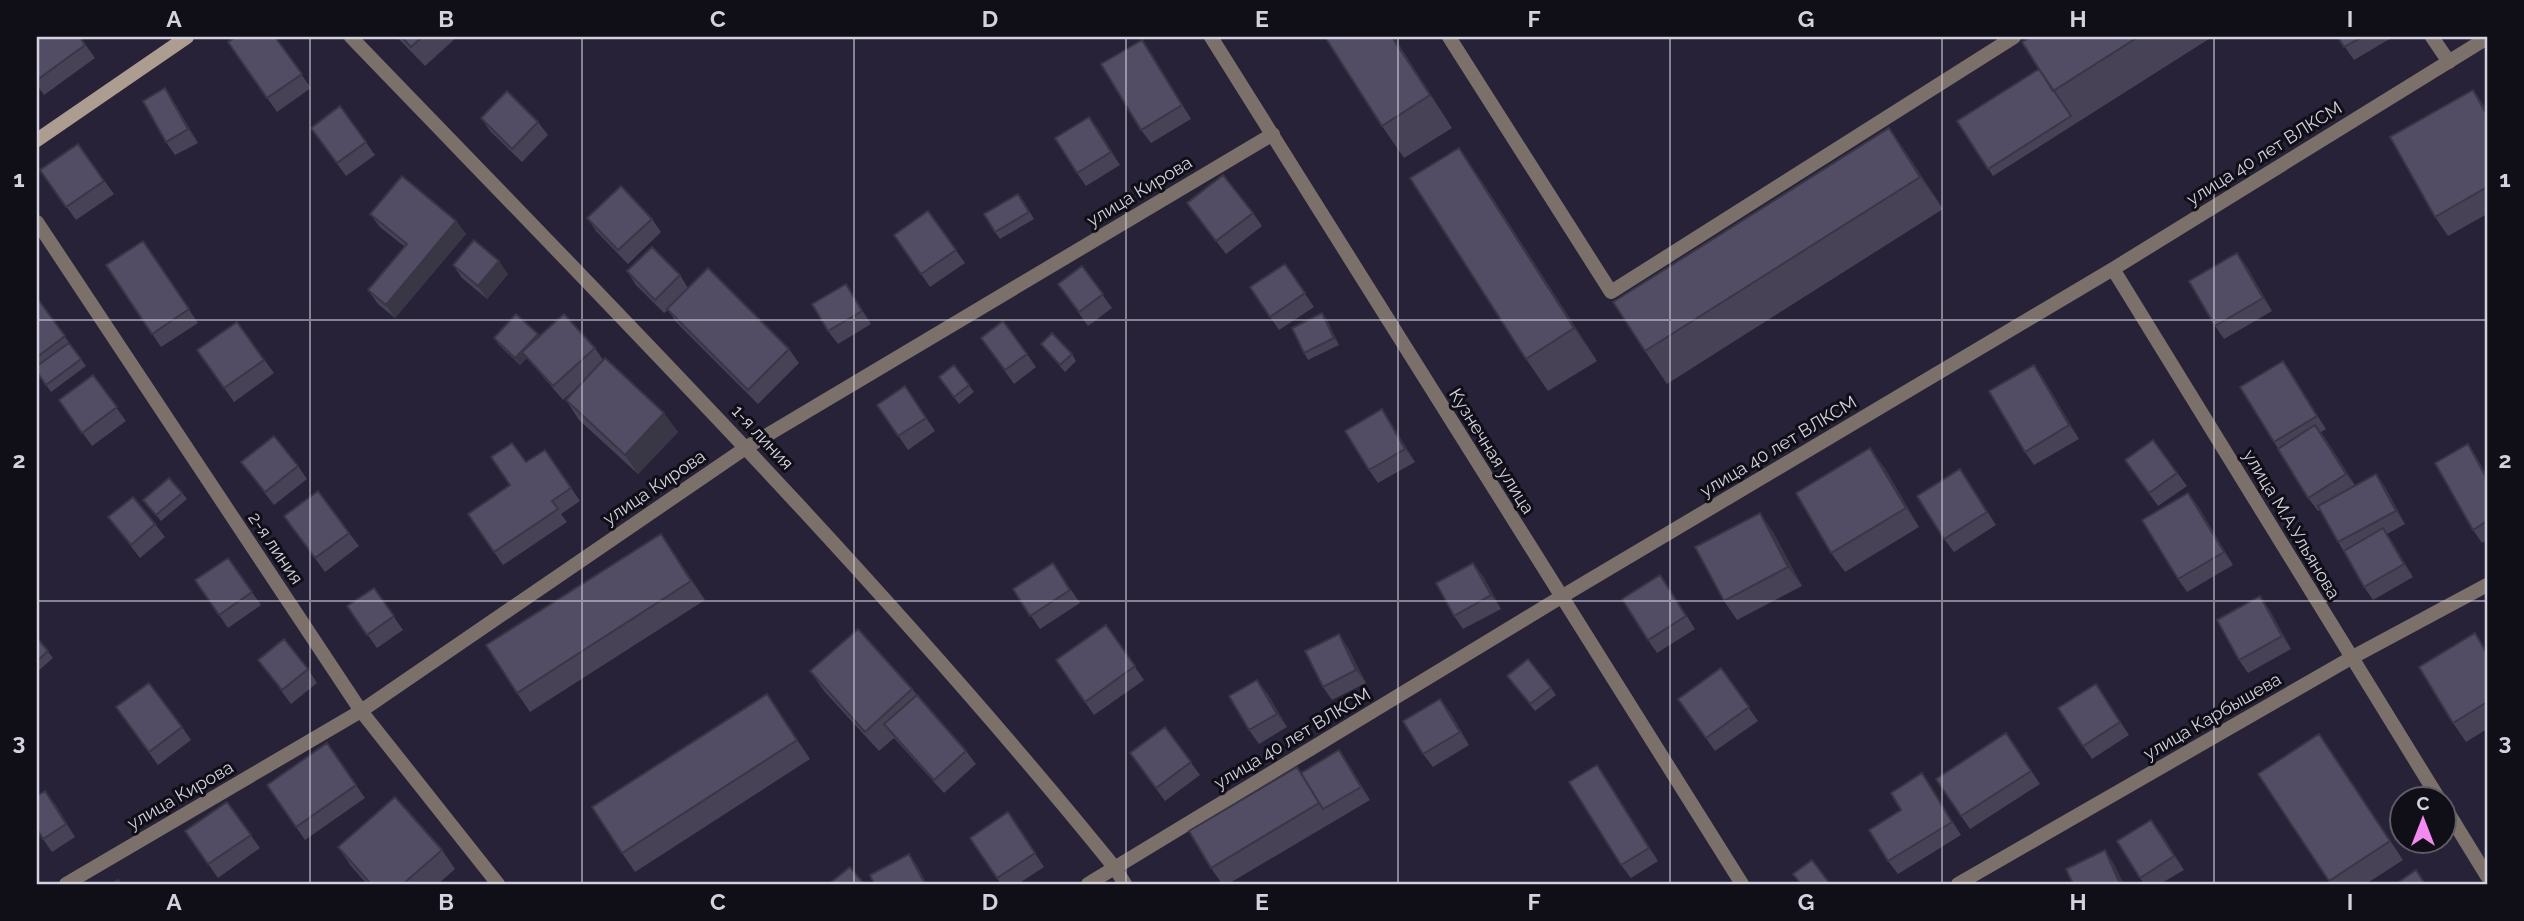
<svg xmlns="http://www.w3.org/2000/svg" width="2524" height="921" font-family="Raleway,sans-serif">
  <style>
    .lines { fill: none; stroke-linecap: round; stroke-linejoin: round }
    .service { stroke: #7c716a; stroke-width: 14 }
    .minor { stroke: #7c716a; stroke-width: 14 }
    .tertiary { stroke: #7c716a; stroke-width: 14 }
    .secondary { stroke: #ad9c90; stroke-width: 14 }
    .wall { fill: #474256 }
    .shaded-wall { fill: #393646 }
    .building { fill: #524d64; stroke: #393646; stroke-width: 2 }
    .grid { fill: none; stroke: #d4d2df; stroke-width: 2; stroke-opacity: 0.55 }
    .labels { text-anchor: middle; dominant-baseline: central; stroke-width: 6; stroke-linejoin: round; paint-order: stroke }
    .street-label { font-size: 18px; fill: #d4d2df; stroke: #100e17 }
    .neatline { fill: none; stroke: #d4d2df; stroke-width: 2.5 }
    .grid-label { font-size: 23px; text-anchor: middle; font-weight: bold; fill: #d4d2df }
  </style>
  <rect width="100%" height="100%" fill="#272237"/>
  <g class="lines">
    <path class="service" d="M1449,37L1611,292L2014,37
      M2432,37L2449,62"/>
    <path class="minor" d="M351,37C612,308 878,575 1115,868L1125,884
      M1211,37L1742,884
      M37,222L361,711L498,884
      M2113,269L2439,799
      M2444,806L2487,876
      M66,884L361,711L747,447L1273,134
      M1088,884L1561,597L2113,269L2487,38"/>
    <path class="tertiary" d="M1958,884L2351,658L2487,585"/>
    <path class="secondary" d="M37,140L187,37"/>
  </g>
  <path class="wall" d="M37,37H80L95,58L44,95L37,85Z
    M275,37L311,88L277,112L228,42Z
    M397,37H457L425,66Z
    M1394,37L1452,128L1404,158L1382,126Z
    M2031,37H2212L1993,176L1957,121L2039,69Z
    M2338,37H2393L2354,60Z
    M1151,53L1191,119L1151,143L1141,130Z
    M165,88L174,102L198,143L175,155L166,142Z
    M2473,90L2487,110V214L2448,236L2435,217Z
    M340,106L375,155L346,176L311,128Z
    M1089,117L1120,165L1086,186L1077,173Z
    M481,118L538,122L548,135L522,162L490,131Z
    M1889,128L1911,160L1943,209L1667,384L1645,351Z
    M78,144L114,194L76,220L40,170Z
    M1481,180L1597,361L1548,391L1526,359Z
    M1023,200L1034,219L1000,239L995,232Z
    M1187,203L1253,213L1262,226L1226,254Z
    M928,211L965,263L930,287L894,235Z
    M370,214L456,221L466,234L395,318L378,304L368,290L405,247L380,227Z
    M587,218L652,219L661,232L628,264L596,231Z
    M143,241L198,323L161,347L106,265Z
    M1285,264L1314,307L1279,330L1250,287Z
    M453,265L508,274L487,299L462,278Z
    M1082,266L1112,308L1088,326L1058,284Z
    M2247,267L2272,311L2224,339L2215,326Z
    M627,271L680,275L688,288L789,349L799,363L758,404L676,322L668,310L664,313L636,285Z
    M846,284L871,324L838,344L828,331Z
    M37,298L86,366L51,392L37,372Z
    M1327,320L1339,345L1308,360L1304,353Z
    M237,322L274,373L234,402L197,350Z
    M538,334L540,336L595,348L603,360L678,432L638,474L579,420L566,400L587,378L563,400L527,358L520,365L499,345L494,338Z
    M981,338L1027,354L1036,367L1014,384Z
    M1041,344L1072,354L1076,361L1065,372Z
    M2283,361L2326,429L2321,432L2355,485L2376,474L2385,487L2405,524L2387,534L2413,577L2373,600L2364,587L2320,510L2318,511L2308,498L2274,442Z
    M954,365L974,392L959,404L939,377Z
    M2034,365L2043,378L2079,439L2034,465L2025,452Z
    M93,375L126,421L92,446L59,400Z
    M905,386L935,431L908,450L877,405Z
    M1382,409L1391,423L1415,462L1378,483L1369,470Z
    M2153,440L2187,486L2158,506L2125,460Z
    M2468,444L2477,458L2487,476V540L2482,543L2473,530Z
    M241,462L298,466L307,479L274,505Z
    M526,462L554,463L580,501L561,514L567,522L503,565L468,514L510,485Z
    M1884,467L1919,527L1845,572L1831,553Z
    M1960,469L1996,525L1954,552L1944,539Z
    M182,493L187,499L161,521L143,500Z
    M2188,493L2198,506L2233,565L2187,592L2178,579Z
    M284,516L349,533L359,546L325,572Z
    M108,517L155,524L165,537L140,558Z
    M1773,532L1802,586L1737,620L1724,601Z
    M674,553L705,600L530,712L517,693Z
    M228,558L261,605L228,628L195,580Z
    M1053,563L1080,603L1040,629L1013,589Z
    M1483,576L1501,609L1463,629L1454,616Z
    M374,588L403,630L377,648L347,606Z
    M1669,588L1695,629L1657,653L1648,640Z
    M2269,609L2291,649L2248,673L2239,660Z
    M1106,625L1144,680L1094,715L1056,660Z
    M2475,633L2487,651V729L2466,742L2453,723Z
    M37,638L53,658L37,672Z
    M1348,648L1366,683L1332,700L1323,687Z
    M258,660L308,669L317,683L291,704Z
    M1721,668L1758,721L1715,751L1678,699Z
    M810,671L912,689L966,751L976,764L944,793L894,738L879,751L824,691Z
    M1507,676L1551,688L1556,695L1535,711Z
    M2096,684L2129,735L2092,759L2083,746Z
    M1267,693L1287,727L1259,744L1249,730Z
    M767,694L810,759L635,872L622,853Z
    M116,707L182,727L191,740L158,765Z
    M1450,712L1469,745L1433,767L1423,754Z
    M1165,727L1200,775L1165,801L1130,753Z
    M2006,733L2040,784L1970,829L1961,816Z
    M327,743L365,798L305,840L267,785Z
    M2332,753L2403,860L2366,884H2332L2329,881Z
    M1348,763L1370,800L1228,884H1222L1211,868L1301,773Z
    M1922,773L1961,835L1898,874L1888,861L1901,810Z
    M1606,778L1658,861L1631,878L1621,865Z
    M227,802L260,848L218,878L185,831Z
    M55,804L75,837L52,852L43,839Z
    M1008,812L1044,867L1018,884H1001L970,838Z
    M2161,833L2184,870L2160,884H2144L2140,878Z
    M338,847L442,850L455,869L438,884H367L351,866Z"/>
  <path class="shaded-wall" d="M1392,37H1394L1452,128L1430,95Z
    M1142,40L1151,53L1191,119L1182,105Z
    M165,88L174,102L198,143L188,129Z
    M2473,90L2487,110V115Z
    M1089,117L1099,130L1120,165L1111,152Z
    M1889,128L1911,160L1943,209L1920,177Z
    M1459,148L1481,180L1597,361L1574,328Z
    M456,221L466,234L395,318L386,305Z
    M2237,253L2247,267L2272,311L2263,298Z
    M499,261L508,274L487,299L478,286Z
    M846,284L855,298L871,324L862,311Z
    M1322,313L1327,320L1339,345L1334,338Z
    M538,334L543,341L522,352L527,358L520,365L515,358Z
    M2283,361L2292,374L2326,429L2317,416Z
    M2034,365L2043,378L2079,439L2069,425Z
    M1382,409L1391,423L1415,462L1405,449Z
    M664,413L678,432L638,474L625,455Z
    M2315,425L2325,438L2356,487L2346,474Z
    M2468,444L2477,458L2487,476V479Z
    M1870,448L1884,467L1919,527L1906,508Z
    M1960,469L1969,482L1996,525L1987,512Z
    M2376,474L2385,487L2405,524L2396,511Z
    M2188,493L2198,506L2233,565L2224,552Z
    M1760,513L1773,532L1802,586L1788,567Z
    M2383,528L2392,541L2413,577L2404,564Z
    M661,534L674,553L705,600L691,581Z
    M1473,563L1483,576L1501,609L1491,595Z
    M2260,596L2269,609L2291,649L2282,636Z
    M1339,634L1348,648L1366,683L1356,670Z
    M1257,680L1267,693L1287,727L1277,714Z
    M767,694L780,713L810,759L797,740Z
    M1440,699L1450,712L1469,745L1460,732Z
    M1339,750L1348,763L1370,800L1361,787Z
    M1597,765L1606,778L1658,861L1649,848Z
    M1922,773L1931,786L1961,835L1952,822Z
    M45,791L55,804L75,837L66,824Z
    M2151,820L2161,833L2184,870L2174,856Z
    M2105,850L2114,864L2124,884H2120Z
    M909,854L918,867L927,884H925Z"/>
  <path class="building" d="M37,37H80L85,45L37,80Z
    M236,37H275L302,74L267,98L228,42Z
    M402,37H422L411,47Z
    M1325,37H1392L1430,95L1382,126Z
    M2031,37H2138L2053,91L2022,42Z
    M2338,37H2362L2344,47Z
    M1142,40L1182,105L1141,130L1101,64Z
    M2039,69L2071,116L1988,169L1957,121Z
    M165,88L188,129L166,142L143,101Z
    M2473,90L2487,115V187L2435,217L2390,137Z
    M507,91L538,122L512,149L481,118Z
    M340,106L366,142L337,163L311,128Z
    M1089,117L1111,152L1077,173L1055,138Z
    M1889,128L1920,177L1645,351L1613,302Z
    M78,144L104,181L66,207L40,170Z
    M1459,148L1574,328L1526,359L1410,178Z
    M1223,175L1253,213L1216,241L1187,203Z
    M402,176L456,221L386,305L368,290L407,244L370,214Z
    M621,186L652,219L618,250L587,218Z
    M1018,194L1029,212L995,232L984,214Z
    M928,211L956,250L921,274L894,235Z
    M474,240L499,261L478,286L453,265Z
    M143,241L189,309L152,334L106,265Z
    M652,247L680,275L655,300L627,271Z
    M2237,253L2263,298L2215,326L2189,281Z
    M1285,264L1305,293L1270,317L1250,287Z
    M1082,266L1103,294L1079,312L1058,284Z
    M708,268L789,349L748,390L667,309Z
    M846,284L862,311L828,331L812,304Z
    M37,298L65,336L37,357Z
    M1322,313L1334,338L1304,353L1292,328Z
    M516,314L538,334L515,358L494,338Z
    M564,314L595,348L553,386L522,352Z
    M1003,321L1027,354L1005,370L981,338Z
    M237,322L264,360L224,388L197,350Z
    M1052,333L1072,354L1060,365L1041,344Z
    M69,343L81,359L46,385L37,372V366Z
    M605,358L664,413L625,455L566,400Z
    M2283,361L2317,416L2274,442L2240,387Z
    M954,365L969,385L954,397L939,377Z
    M2034,365L2069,425L2025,452L1989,391Z
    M93,375L117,407L82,433L59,400Z
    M905,386L926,418L898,436L877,405Z
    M1382,409L1405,449L1369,470L1345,431Z
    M2315,425L2346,474L2308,498L2278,449Z
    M274,436L298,466L265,492L241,462Z
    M2153,440L2177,473L2149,493L2125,460Z
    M512,443L526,462L545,450L571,488L552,501L558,509L494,552L468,514L510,485L491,457Z
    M2468,444L2487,479V521L2473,530L2435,463Z
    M1870,448L1906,508L1831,553L1796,493Z
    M1960,469L1987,512L1944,539L1917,496Z
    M2376,474L2396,511L2338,542L2318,506Z
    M169,478L182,493L156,515L143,500Z
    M318,491L349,533L315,558L284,516Z
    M2188,493L2224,552L2178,579L2142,520Z
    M133,497L155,524L131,545L108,517Z
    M1760,513L1788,567L1724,601L1695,547Z
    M2383,528L2404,564L2364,587L2344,551Z
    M661,534L691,581L517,693L486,645Z
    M228,558L252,592L219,615L195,580Z
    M1053,563L1070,590L1030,616L1013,589Z
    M1473,563L1491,595L1454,616L1436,583Z
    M1660,575L1686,616L1648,640L1622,599Z
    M374,588L394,616L367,635L347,606Z
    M2260,596L2282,636L2239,660L2217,620Z
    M1106,625L1135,666L1085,702L1056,660Z
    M858,629L912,689L865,732L810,671Z
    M2475,633L2487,654V702L2453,723L2419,667Z
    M1339,634L1356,670L1323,687L1305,651Z
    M37,638L48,651L37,661Z
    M284,639L308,669L282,690L258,660Z
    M1528,659L1551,688L1530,704L1507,676Z
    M1721,668L1749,707L1706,738L1678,699Z
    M1257,680L1277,714L1249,730L1229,696Z
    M149,683L182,727L149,752L116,707Z
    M2096,684L2120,722L2083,746L2058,708Z
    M767,694L797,740L622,853L592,807Z
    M917,695L966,751L934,780L884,724Z
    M1440,699L1460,732L1423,754L1403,721Z
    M1165,727L1191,762L1156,788L1130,753Z
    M2006,733L2031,771L1961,816L1936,779Z
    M2319,734L2390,841L2329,881L2258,774Z
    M327,743L356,785L296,827L267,785Z
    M1339,750L1361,787L1323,809L1301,773Z
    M1597,765L1649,848L1621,865L1569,782Z
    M1297,767L1319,803L1211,868L1189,831Z
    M1922,773L1952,822L1888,861L1869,830L1901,810L1891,793Z
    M45,791L66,824L43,839L37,829V796Z
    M395,797L442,850L403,884H371L338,847Z
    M227,802L251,835L208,864L185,831Z
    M1008,812L1035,853L997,878L970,838Z
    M2151,820L2174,856L2140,878L2117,841Z
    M2105,850L2120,884H2073L2066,869Z
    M909,854L925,884H874L870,875Z
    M1812,860L1830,884H1801L1793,874Z
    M850,867L864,884H829Z
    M2416,870L2425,884H2396Z
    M118,880L120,884H112Z"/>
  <path class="grid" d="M310,37V884M582,37V884M854,37V884M1126,37V884M1398,37V884M1670,37V884M1942,37V884M2214,37V884M37,320H2487M37,601H2487"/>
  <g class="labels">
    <g class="street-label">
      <text transform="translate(2264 153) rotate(-32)">улица 40 лет ВЛКСМ</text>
      <text transform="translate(1139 191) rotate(-31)">улица Кирова</text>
      <text transform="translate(763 437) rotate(47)">1-я линия</text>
      <text transform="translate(1778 446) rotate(-31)">улица 40 лет ВЛКСМ</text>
      <text transform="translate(1492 451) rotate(58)">Кузнечная улица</text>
      <text transform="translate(654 487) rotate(-34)">улица Кирова</text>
      <text transform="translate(2292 524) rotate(59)">улица М.А.Ульянова</text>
      <text transform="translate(276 548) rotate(56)">2-я линия</text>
      <text transform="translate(2212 716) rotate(-30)">улица Карбышева</text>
      <text transform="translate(1292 738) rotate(-31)">улица 40 лет ВЛКСМ</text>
      <text transform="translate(180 795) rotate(-30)">улица Кирова</text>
    </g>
  </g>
  <rect width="2524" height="921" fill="none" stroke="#100e17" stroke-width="77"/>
  <g transform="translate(2423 820)"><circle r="33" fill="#100e17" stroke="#5e5c67" stroke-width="2"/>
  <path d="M0-5L12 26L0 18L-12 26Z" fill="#f38af2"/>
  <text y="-10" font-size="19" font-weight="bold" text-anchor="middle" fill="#d4d2df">С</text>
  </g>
  <rect x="38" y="38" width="2448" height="845" class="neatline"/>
  <g class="grid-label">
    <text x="174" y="27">A</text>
    <text x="446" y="27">B</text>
    <text x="718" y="27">C</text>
    <text x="990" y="27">D</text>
    <text x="1262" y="27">E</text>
    <text x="1534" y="27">F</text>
    <text x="1806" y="27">G</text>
    <text x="2078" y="27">H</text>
    <text x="2350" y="27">I</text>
    <text x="19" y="187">1</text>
    <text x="2505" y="187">1</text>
    <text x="19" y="468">2</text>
    <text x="2505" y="468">2</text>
    <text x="19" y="750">3</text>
    <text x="2505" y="750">3</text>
    <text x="174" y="910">A</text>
    <text x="446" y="910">B</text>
    <text x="718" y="910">C</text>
    <text x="990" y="910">D</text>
    <text x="1262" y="910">E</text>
    <text x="1534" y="910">F</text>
    <text x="1806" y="910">G</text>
    <text x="2078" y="910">H</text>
    <text x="2350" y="910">I</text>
  </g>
</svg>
